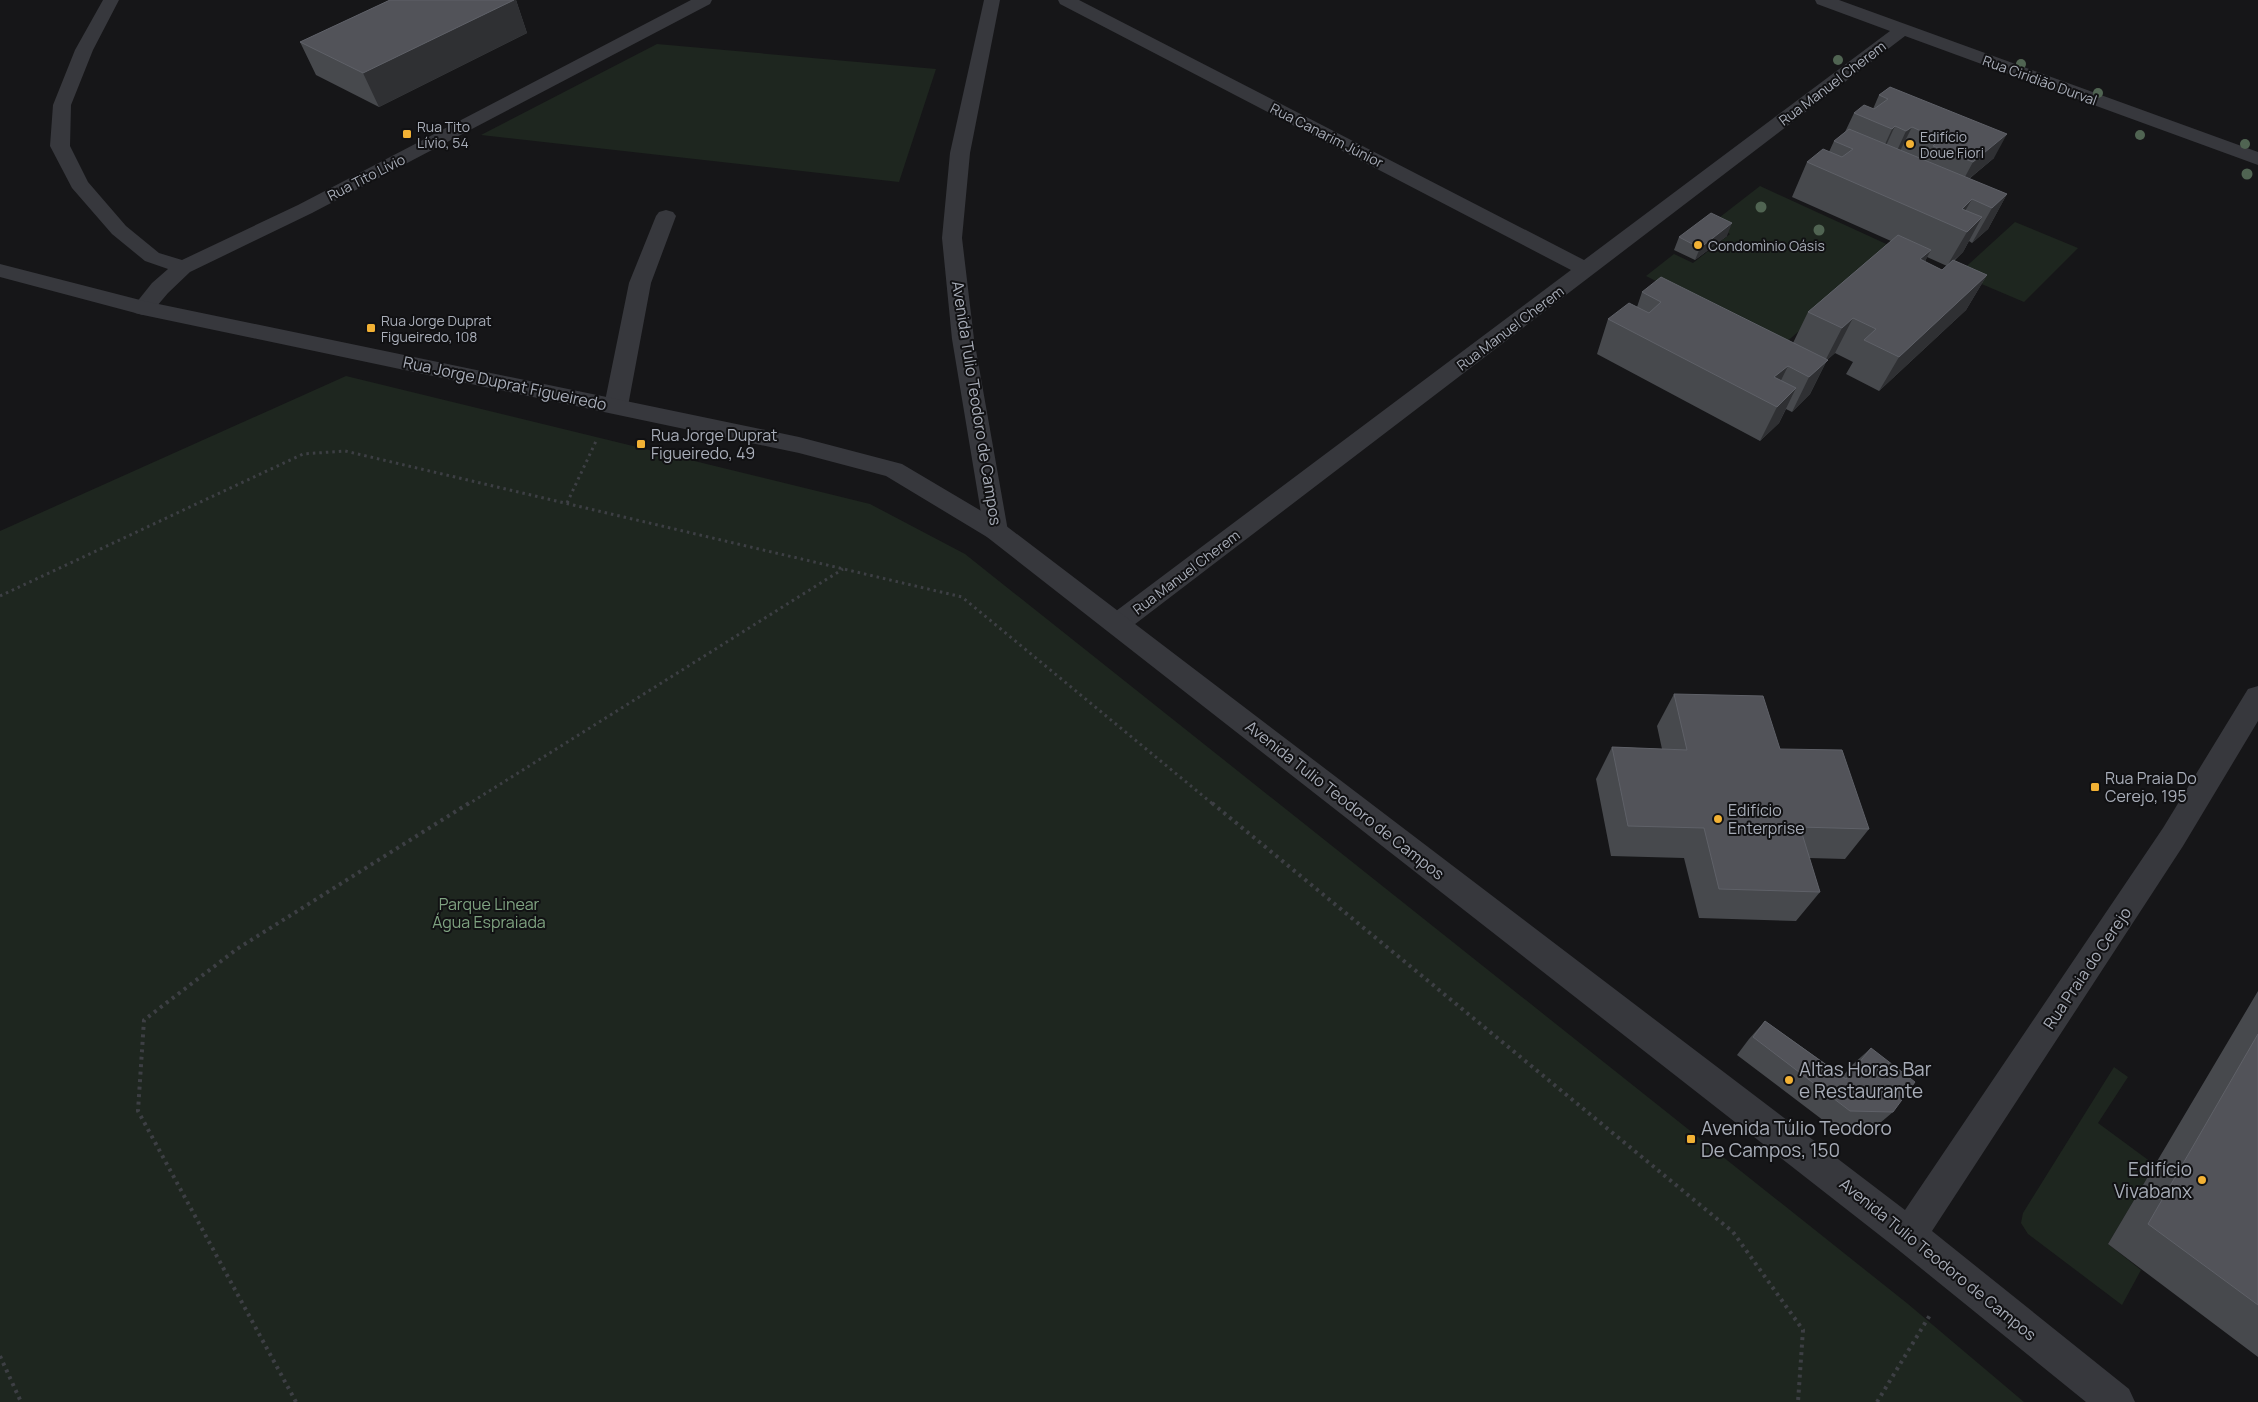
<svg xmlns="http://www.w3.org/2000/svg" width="2258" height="1402" font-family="Manrope,sans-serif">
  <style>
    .green { fill: #1e261f }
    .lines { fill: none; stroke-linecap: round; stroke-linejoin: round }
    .path-far1 { stroke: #3d3f44; stroke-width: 3; stroke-dasharray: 2.5 4; stroke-linecap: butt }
    .path { stroke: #3d3f44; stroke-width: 4; stroke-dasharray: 3 4.5; stroke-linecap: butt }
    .minor { fill: #37383d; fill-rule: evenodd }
    .tertiary { fill: #37383d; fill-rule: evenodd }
    .tree { fill: #506452 }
    .wall { fill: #47494d; fill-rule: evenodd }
    .shaded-wall { fill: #2f3033 }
    .building { fill: #525359; stroke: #5f6168 }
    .poi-dot { fill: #f2b134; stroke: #111113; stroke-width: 2 }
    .labels { text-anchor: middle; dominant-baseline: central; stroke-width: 4; stroke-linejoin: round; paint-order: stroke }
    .far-street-label { font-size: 14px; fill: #a8adb8; stroke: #111113 }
    .far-poi-label { font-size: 14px; fill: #a8adb8; stroke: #111113; text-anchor: start }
    .street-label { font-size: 16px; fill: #a8adb8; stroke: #111113 }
    .poi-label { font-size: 16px; fill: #a8adb8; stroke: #111113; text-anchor: start }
    .park-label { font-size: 16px; fill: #7fa381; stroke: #111113 }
    .near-poi-label { font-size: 19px; fill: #a8adb8; stroke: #111113; text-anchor: start }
  </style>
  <rect width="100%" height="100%" fill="#161618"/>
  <path class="green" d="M657,44L936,69L899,182L481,135Z
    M1760,186L1895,248L1762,363L1666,286L1646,276L1674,254L1693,263L1730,234L1711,224Z
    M2015,222L2078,248L2024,302L1958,274Z
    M346,376L870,504L965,554L1908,1304L2024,1402H0V531Z
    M2114,1067L2128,1077L2098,1123L2155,1165L2108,1244L2141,1270L2122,1305L2028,1234L2021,1223L2023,1213Z"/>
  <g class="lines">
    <path class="path-far1" d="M567,503L597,439
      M0,596L303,454L345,451L962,597L1214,805
      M467,805L843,569"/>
    <path class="path" d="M1212,803L1733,1232L1803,1330L1798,1402
      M0,1356L21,1402
      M296,1402L138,1111L144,1020L237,949L469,803
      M1877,1402L1930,1315"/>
    <path class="minor" d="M103,0H119L93,50L71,105L70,146L88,182L126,226L159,253L182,260L298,205L691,0H712L710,4L312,213L190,272L168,293L151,313L143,315L135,313L132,308L152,283L168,269L145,261L112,234L72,188L50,146L53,105L75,50Z
      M984,0H1000L970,153L962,238L974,339L1008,531L1005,537L996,540L987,537L984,531L952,339L942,238L950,153Z
      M1058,0H1079L1584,260L1890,31L1817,4L1815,0H1839L2258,152V165L1905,36L1126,631L1117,634L1108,631L1104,624L1108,617L1571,270L1060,4Z
      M666,210L673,212L676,216L651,283L628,406L624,411L616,414L608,411L604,406L629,283L656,216L659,212Z"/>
    <path class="tertiary" d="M0,264L144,301L799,437L902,464L1005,525L1905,1210L2163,828L2248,689L2258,686V721L2183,846L1932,1231L2129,1389L2135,1402H2086L1896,1248L987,537L886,476L799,453L143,315L0,277Z"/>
  </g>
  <g class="tree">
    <circle cx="1838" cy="60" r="5"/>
    <circle cx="2021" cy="64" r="5"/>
    <circle cx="2098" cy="93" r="5"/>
    <circle cx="2140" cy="135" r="5"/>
    <circle cx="2245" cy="144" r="5"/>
    <circle cx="2247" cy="174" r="5.5"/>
    <circle cx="1761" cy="207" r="5.5"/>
    <circle cx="1819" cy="230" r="5.5"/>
  </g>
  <path class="wall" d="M390,0H516L527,33L379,107L316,75L300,42Z
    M1890,87L1994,158L1969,179L2007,194L1988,229L1972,243L1969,241L1963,252L1954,261L1987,275L1966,310L1879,391L1846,374L1853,362L1835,353L1827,360L1810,394L1792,412L1786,409L1779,423L1760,441L1597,354L1608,319L1637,307L1642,292L1793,343L1808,312L1891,241L1792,197L1807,162L1829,152L1834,141L1845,132L1854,113L1873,109L1879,95ZM1927,257L1947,266L1942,270L1925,262Z
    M1727,236L1695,260L1674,250L1679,237Z
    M1674,694L1780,749L1869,829L1845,859L1809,858L1820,892L1796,921L1699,918L1684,858L1611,856L1596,779L1612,747L1662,749L1657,726Z
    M2258,991V1357L2108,1244Z
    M1765,1021L1843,1076L1852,1065L1871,1048L1893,1112L1873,1129L1832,1127L1737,1055L1749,1039Z"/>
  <path class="shaded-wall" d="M514,0H516L527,33L379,107L363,73Z
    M1895,126L1884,150L1881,153L1892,129Z
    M1912,127L1900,151L1895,155L1906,131Z
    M2007,134L1994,158L1960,186L1973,162Z
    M2007,194L1988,229L1972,243L1992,208Z
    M1972,199L1956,227L1962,209Z
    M1982,217L1963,252L1947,266L1967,232Z
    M1732,223L1727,236L1695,260L1700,248Z
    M1931,250L1912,285L1920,259Z
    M1987,275L1966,310L1879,391L1899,357Z
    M1853,318L1835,353L1827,360L1810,394L1792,412L1809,377L1824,363L1842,328Z
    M1788,366L1771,401L1774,377Z
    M1796,388L1779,423L1760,441L1777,407Z"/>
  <path class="building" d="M390,0H514L363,73L300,42Z
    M1890,87L2007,134L1973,162L1933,146L1936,143L1926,139L1930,135L1912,127L1906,131L1895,126L1892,129L1854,113L1864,105L1874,109L1888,99L1879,95Z
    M1849,129L2007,194L1992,208L1972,199L1962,209L1982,217L1967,232L1807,162L1823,149L1842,157L1853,149L1834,141Z
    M1711,213L1732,223L1700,248L1679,237Z
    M1898,235L1931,250L1920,259L1942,270L1953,260L1987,275L1899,357L1864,340L1876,329L1853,318L1842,328L1808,312Z
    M1661,277L1828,360L1809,377L1788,366L1774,377L1796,388L1777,407L1608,319L1629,303L1649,313L1661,302L1642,292Z
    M1674,694L1763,696L1780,749L1842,750L1869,829L1800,827L1820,892L1719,889L1704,828L1628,826L1612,747L1687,750Z
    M1765,1021L1846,1079L1871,1048L1915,1082L1893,1112L1850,1111L1753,1037Z
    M2258,1034V1305L2148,1224Z"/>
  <g class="poi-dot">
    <rect x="402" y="129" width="10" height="10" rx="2.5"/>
    <circle cx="1910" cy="144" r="5"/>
    <circle cx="1698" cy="245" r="5"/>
    <rect x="366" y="323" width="10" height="10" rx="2.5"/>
    <rect x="636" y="439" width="10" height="10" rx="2.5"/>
    <rect x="2090" y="782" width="10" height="10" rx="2.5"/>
    <circle cx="1718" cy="819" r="5"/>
    <circle cx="1789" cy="1080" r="5"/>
    <rect x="1686" y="1134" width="10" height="10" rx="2.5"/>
    <circle cx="2202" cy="1180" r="5"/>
  </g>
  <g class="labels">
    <g class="far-street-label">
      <text transform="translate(2040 80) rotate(20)">Rua Ciridião Durval</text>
      <text transform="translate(1832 83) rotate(-37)">Rua Manuel Cherem</text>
      <text transform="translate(1327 135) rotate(27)">Rua Canarim Júnior</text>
      <text transform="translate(366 177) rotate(-27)">Rua Tito Lívio</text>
      <text transform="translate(1510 328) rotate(-37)">Rua Manuel Cherem</text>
      <text transform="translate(1186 572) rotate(-37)">Rua Manuel Cherem</text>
    </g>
    <g class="far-poi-label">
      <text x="417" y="126">Rua Tito<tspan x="417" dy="16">Lívio, 54</tspan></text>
      <text x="1920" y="136">Edifício<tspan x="1920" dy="16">Doue Fiori</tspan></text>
      <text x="1708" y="245">Condomìnio Oásis</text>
      <text x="381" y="320">Rua Jorge Duprat<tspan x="381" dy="16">Figueiredo, 108</tspan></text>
    </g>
    <g class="street-label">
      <text transform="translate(505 383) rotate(12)">Rua Jorge Duprat Figueiredo</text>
      <text transform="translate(977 403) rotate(81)">Avenida Tulio Teodoro de Campos</text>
      <text transform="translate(1345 800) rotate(38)">Avenida Tulio Teodoro de Campos</text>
      <text transform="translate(2087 968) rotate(-56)">Rua Praia do Cerejo</text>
      <text transform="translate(1938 1259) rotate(39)">Avenida Tulio Teodoro de Campos</text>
    </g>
    <g class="poi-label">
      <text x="651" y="435">Rua Jorge Duprat<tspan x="651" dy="18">Figueiredo, 49</tspan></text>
      <text x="2105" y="778">Rua Praia Do<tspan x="2105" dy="18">Cerejo, 195</tspan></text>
      <text x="1728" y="810">Edifício<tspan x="1728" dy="18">Enterprise</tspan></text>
    </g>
    <g class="park-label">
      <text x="489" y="904">Parque Linear<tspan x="489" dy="18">Água Espraiada</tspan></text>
    </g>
    <g class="near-poi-label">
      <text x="1799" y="1069">Altas Horas Bar<tspan x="1799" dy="22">e Restaurante</tspan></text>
      <text x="1701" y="1128">Avenida Túlio Teodoro<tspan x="1701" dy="22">De Campos, 150</tspan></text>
      <text x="2192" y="1169" text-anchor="end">Edifício<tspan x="2192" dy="22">Vivabanx</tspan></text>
    </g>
  </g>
</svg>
